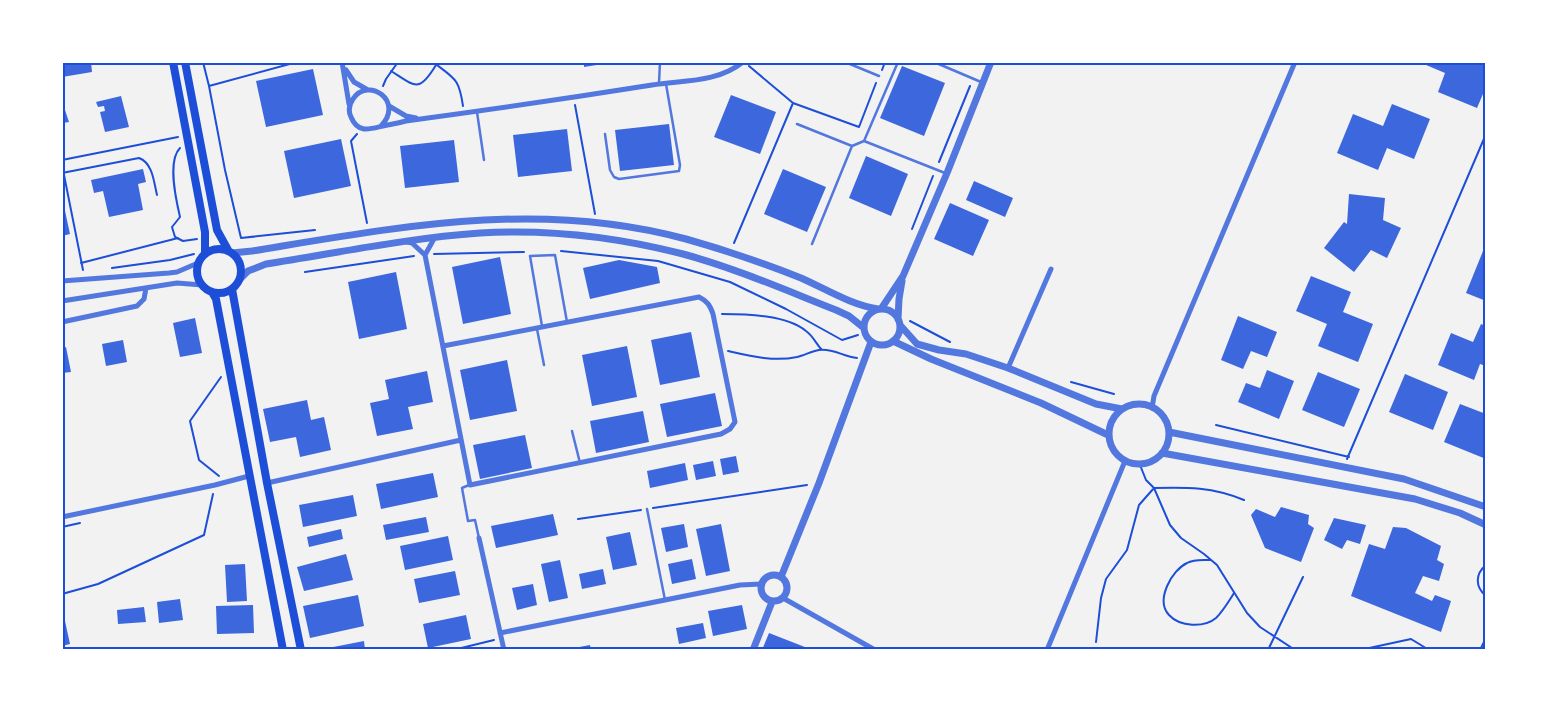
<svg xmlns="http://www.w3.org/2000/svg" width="1548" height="712" font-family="Rubik,sans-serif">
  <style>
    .building { fill: #3d67dc }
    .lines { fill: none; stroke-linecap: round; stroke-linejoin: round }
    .path { stroke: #1d4ed8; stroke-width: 2 }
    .service { stroke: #5277de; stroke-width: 2.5 }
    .minor { stroke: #5277de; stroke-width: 5 }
    .tertiary { stroke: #5277de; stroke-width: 7 }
    .secondary { stroke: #1d4ed8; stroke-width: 8 }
    .neatline { fill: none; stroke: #1d4ed8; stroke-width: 2 }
  </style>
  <rect width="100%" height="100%" fill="#f2f2f2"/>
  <path class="building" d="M62,62H91L92,72L62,77Z
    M584,62H603V64L584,67Z
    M1419,62H1479L1486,65V87L1477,108L1438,92L1445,73Z
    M902,66L945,83L924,136L880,118Z
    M313,69L323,115L266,127L256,81Z
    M731,95L776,112L760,154L714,137Z
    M121,96L129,127L105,132L100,112L105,111L104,106L98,107L96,102Z
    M1392,104L1430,119L1414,159L1387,148L1378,170L1337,153L1353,114L1383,126Z
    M62,110H65L69,122L62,123Z
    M669,124L674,165L620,171L615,130Z
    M567,129L572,171L518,177L513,135Z
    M341,139L351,186L294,198L284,151Z
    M454,140L459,182L405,188L400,146Z
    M866,156L908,174L891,216L849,198Z
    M143,169L146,182L138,184L143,210L109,217L103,191L94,193L91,180Z
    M783,169L826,187L807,232L764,214Z
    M974,181L1013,198L1005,217L966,200Z
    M1349,194L1385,198L1383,220L1401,228L1387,258L1371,250L1354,272L1324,248L1344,222L1347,224Z
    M62,197L70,234L62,236Z
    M950,203L989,220L973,256L934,239Z
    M1483,251L1486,252V301L1466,293Z
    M500,257L511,314L463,324L452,267Z
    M619,260L657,267L660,283L590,299L583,268Z
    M396,272L407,329L359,339L348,282Z
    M1311,276L1351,292L1343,312L1373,324L1358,362L1318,346L1327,324L1296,311Z
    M1238,316L1277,332L1267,357L1251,351L1243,369L1221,360Z
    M195,318L202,353L180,357L173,323Z
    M1481,324L1486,326V366L1480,364L1474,380L1438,365L1451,333L1473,342Z
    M691,332L700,377L660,385L651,340Z
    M123,340L127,362L106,366L102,344Z
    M627,346L637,397L592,406L582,355Z
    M66,347L71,372L62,373V348Z
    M507,360L517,411L470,420L460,370Z
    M1267,370L1294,381L1279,419L1238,402L1246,383L1260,388Z
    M427,371L433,402L408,407L413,429L377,436L370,403L389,399L385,380Z
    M1318,372L1360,389L1344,427L1302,410Z
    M1405,374L1448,392L1433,430L1389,412Z
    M715,393L722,426L667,437L660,404Z
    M307,400L311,420L324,417L331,450L300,457L296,437L270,442L263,409Z
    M1460,404L1486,414V459L1444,442Z
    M643,411L649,442L596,453L590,421Z
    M525,435L532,468L480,479L473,445Z
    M736,456L739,472L723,475L720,459Z
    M713,461L716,476L696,480L693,465Z
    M685,463L688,480L650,488L647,471Z
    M433,473L438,497L381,509L376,484Z
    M353,495L357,516L303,527L299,505Z
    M1281,507L1309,515L1308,524L1314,528L1301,562L1265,548L1251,515L1256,509L1275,517Z
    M553,514L558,535L496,548L491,526Z
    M426,517L429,532L386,540L383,525Z
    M1334,518L1366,525L1360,544L1347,540L1342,549L1324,540Z
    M684,524L688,547L666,552L661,528Z
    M721,524L730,571L706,576L696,529Z
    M1393,527L1406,528L1441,546L1437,560L1444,564L1439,581L1423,576L1415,593L1432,601L1435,595L1451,601L1441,632L1351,596L1369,544L1385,549Z
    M341,529L343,539L309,547L307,537Z
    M630,532L637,565L613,570L606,537Z
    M448,536L453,560L405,570L400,546Z
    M346,554L353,580L304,591L297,567Z
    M692,559L696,579L672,584L668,564Z
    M560,560L568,598L549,602L541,564Z
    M245,564L247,601L227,602L225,565Z
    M603,569L606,584L582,589L579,574Z
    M455,571L460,595L419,603L414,579Z
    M533,584L537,605L517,610L512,588Z
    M358,595L364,626L310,638L303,606Z
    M180,599L183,620L159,623L157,602Z
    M253,605L254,633L217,634L216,606Z
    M742,605L747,629L713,636L708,611Z
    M144,607L146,622L118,624L117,610Z
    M466,615L471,639L428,648L423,624Z
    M65,621L70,644L62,646V622Z
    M703,623L706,638L679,644L676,628Z
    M769,633L810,649V650H762Z
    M364,641L365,650H324L323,649Z
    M590,645L591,650H569V649Z"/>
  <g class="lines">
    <path class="path" d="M203,62L209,86L225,170L241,238L315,230
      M433,62C455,79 459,78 463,106
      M749,66L793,103
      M882,70L885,62
      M391,71C416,87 419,93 436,65
      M209,86L297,62
      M383,86L386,79L398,62
      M575,105L595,214
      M357,134L351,141L367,223
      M180,148C167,161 176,200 180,217L172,227L175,237L183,241L197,239
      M62,160L178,137
      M939,162L970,86
      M62,165L83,270
      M62,173L139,158C153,163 154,183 157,195
      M912,229L933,176
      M734,243L793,103L859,127L876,83
      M561,251L658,261L730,282L786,309L842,340L858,335
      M434,254L524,252
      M81,263L178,238
      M112,268L170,260L194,254
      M305,272L414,256
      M722,314C747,314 787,315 806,331C812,335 816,343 821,349
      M910,321L950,342
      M728,351C750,356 774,362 797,357C805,355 812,351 819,350C833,348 844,357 857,358
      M1071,382L1114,394
      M1216,425L1349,457
      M1347,459L1486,134
      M1140,465L1146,480L1154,488L1170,525L1181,538L1204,554L1217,565L1247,613L1260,627L1295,650
      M219,476L199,460L190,421L221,377
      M653,508L807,485
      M578,519L641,510
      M62,527L80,523
      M1210,560C1202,560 1194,559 1187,563C1172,570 1155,600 1169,615C1180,627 1204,628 1216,618C1223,611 1229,601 1234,593
      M1486,565C1475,574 1475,587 1486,596
      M62,594L98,584L204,535L213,494
      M1096,642L1101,598L1106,579L1127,550L1139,505L1154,488C1187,487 1213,487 1244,500
      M453,650L494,640
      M1268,650L1303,577
      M1360,650L1411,639L1429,650
      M1480,650L1486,638"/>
    <path class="service" d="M845,62L879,76
      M934,62L981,82
      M659,83L660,62
      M477,112L484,160
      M797,124L852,146L812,244
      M605,134L610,170L614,177L619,179L679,171L680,165L666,84
      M864,141L898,62
      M852,146L864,141L945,173
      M542,326L530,256L555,255L567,322
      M537,329L544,365
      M572,431L580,463
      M469,485L462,488L468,521L475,520L479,538
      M647,509L665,600"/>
    <path class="minor" d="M342,62L349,104
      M346,70L354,82L368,90
      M389,106L406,116L416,118
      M381,126C405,101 368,76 353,99C349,105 348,111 351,117C358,134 370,129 383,126C391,124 399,123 406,121C488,110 570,98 652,85C683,80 717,83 743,62
      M435,237L425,255L470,485L721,434L730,429L735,422L713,314C710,305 707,301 699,297L443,346
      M407,242L412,243L425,255
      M62,281L169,273L177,272L198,263
      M62,301L177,283L202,285
      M62,322L137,306L144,299L146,288
      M1008,368L1051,269
      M1152,408L1154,396L1295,62
      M267,483L461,440
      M62,517L215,485L249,476
      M479,538L504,650
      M783,598L875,650
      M500,633L740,585L761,584
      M1047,650L1125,461"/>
    <path class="tertiary" d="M232,253L252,251C399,227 539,199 686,239C725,250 763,263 801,278C826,289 851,305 878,309
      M241,278L248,271L266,264C337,253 408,238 480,233C547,229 617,237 683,254C735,268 785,290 836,310L849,316L864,328
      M864 327a18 18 0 1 1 36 0a18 18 0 1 1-36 0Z
      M881,309L903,276L947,173L991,62
      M898,319L899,299L902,281
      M900,325L917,344L939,350L966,354L1008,368L1096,404L1122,409
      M893,341L931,359L1041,403L1108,435
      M1109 434a30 30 0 1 1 60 0a30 30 0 1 1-60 0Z
      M1169,432L1404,479L1486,507
      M1162,453L1415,499L1460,513L1486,525
      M761 588a13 13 0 1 1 26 0a13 13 0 1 1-26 0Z
      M781,577L819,483L871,342
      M753,650L772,602"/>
    <path class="secondary" d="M173,62L205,232V254
      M185,62L217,230L228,250
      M197 271a22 22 0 1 1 44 0a22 22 0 1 1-44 0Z
      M232,289L267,483L301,650
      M212,292L216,299L283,650"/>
  </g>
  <rect width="1548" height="712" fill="none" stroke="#ffffff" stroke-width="128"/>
  <rect x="64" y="64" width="1420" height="584" class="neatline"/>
</svg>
